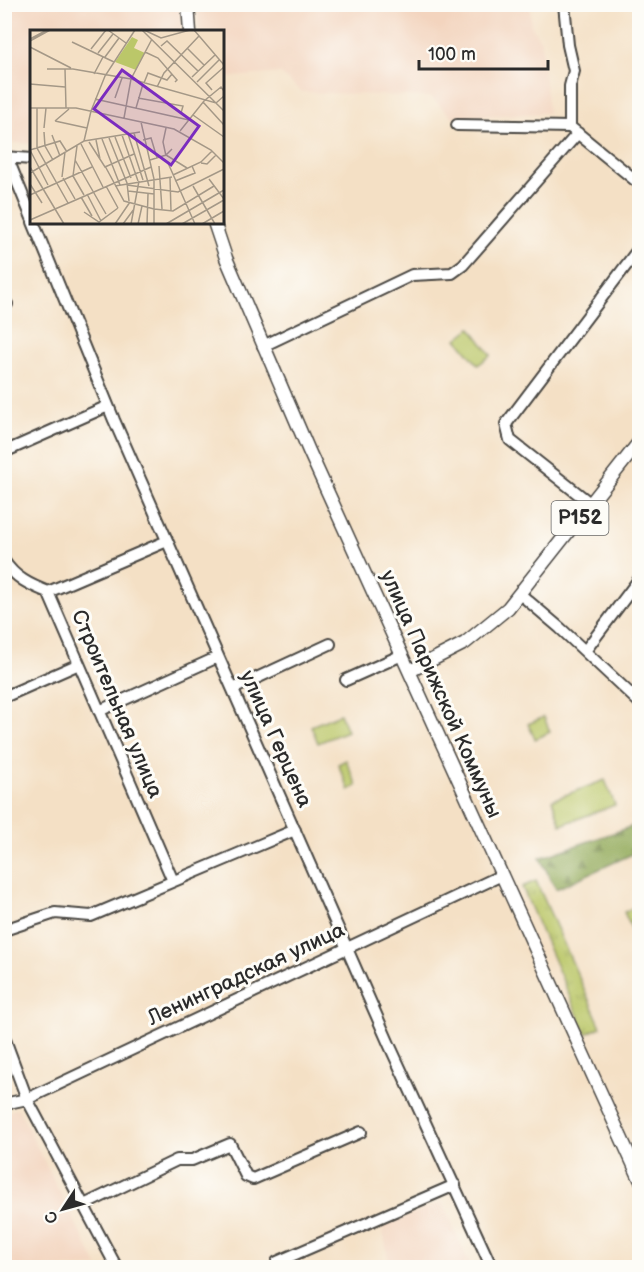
<svg xmlns="http://www.w3.org/2000/svg" width="644" height="1272" font-family="'Balsamiq Sans',sans-serif">
  <style>
    .built { fill: #f3d4be }
    .grass { fill: url(#grass-tufts); stroke: #73794a; stroke-width: 1.5 }
    .forest { fill: url(#forest-firs); stroke: #606c44; stroke-width: 1.5 }
    .park { fill: #bbc769; stroke: #73794a; stroke-width: 1.5 }
    .lines { fill: none; stroke-linecap: round; stroke-linejoin: round }
    .minor-casing { stroke: #494642; stroke-width: 14 }
    .major-casing { stroke: #494642; stroke-width: 15 }
    .minor { stroke: #fff; stroke-width: 10 }
    .major { stroke: #fff; stroke-width: 12 }
    .labels { text-anchor: middle; dominant-baseline: central; stroke-width: 6; stroke-linejoin: round; paint-order: stroke }
    .shield { fill: #fdfcf7; stroke: #6a6a68; stroke-width: 1.5 }
    .shield-label { font-size: 20px; font-weight: bold; fill: #2b2b2b }
    .street-label { font-size: 21px; fill: #2b2b2b; stroke: #fdfcf7 }
    .inset-road { fill: none; stroke: #a49887; stroke-width: 1.5 }
    .view { fill: #7b2cbf; fill-opacity: 0.15; stroke: #7b2cbf; stroke-width: 3 }
    .inset-edge { fill: none; stroke: #2b2b2b; stroke-width: 3 }
  </style>
  <defs>
    <pattern id="grass-tufts" width="24" height="20" patternUnits="userSpaceOnUse" patternTransform="scale(1.5)"><rect width="24" height="20" fill="#bbc769"/><path d="M3 7l-1-3M5 7V3M7 7l1-3M15 17l-1-3M17 17v-4M19 17l1-3" fill="none" stroke="#a1ab5b"/></pattern>
    <pattern id="forest-firs" width="22" height="20" patternUnits="userSpaceOnUse" patternTransform="scale(1.5)"><rect width="22" height="20" fill="#94ac5d"/><path d="M5 1l3.5 6h-7zM16 11l3.5 6h-7z" fill="#798c4d"/></pattern>
  </defs>
  <rect width="100%" height="100%" fill="#fdfcf7"/>
  <filter id="ink" filterUnits="userSpaceOnUse"><feTurbulence type="fractalNoise" baseFrequency=".0167" numOctaves="2"/><feDisplacementMap in="SourceGraphic" scale="12" xChannelSelector="R" yChannelSelector="G"/><feConvolveMatrix kernelMatrix="1 2 1 2 8 2 1 2 1" color-interpolation-filters="sRGB"/></filter>
  <filter id="wash" filterUnits="userSpaceOnUse"><feTurbulence type="fractalNoise" baseFrequency=".008" numOctaves="4" result="noise"/><feDisplacementMap in="SourceGraphic" scale="24" xChannelSelector="R" yChannelSelector="G"/><feGaussianBlur stdDeviation="1.35" result="paint"/><feColorMatrix in="noise" values="0 0 0 0 0 0 0 0 0 0 0 0 0 0 0 0 0 1.4 0 .05"/><feComposite in="paint" operator="in"/></filter>
  <g filter="url(#wash)">
    <rect width="100%" height="100%" fill="#f4e0c5"/>
    <path class="built" d="M5,4L180,5L182,31L32,32L31,144L5,142Z
      M197,5H530L531,25L541,42L548,113L452,117L431,97L302,92L280,73L222,78V32L199,31Z
      M18,1108L56,1185L98,1267H5V1113Z
      M442,1202L471,1267H390L382,1226Z"/>
    <path class="grass" d="M536,881L601,1027L586,1034L522,887Z"/>
    <path class="forest" d="M639,824V851L556,889L540,858Z"/>
    <path class="park" d="M471,328L491,355L478,365L457,339Z
      M340,714L347,731L318,743L311,726Z
      M544,717L550,732L535,739L528,724Z
      M346,760L357,786L349,790L338,764Z
      M605,780L615,805L561,825L552,800Z
      M639,905V945L624,912Z"/>
  </g>
  <g filter="url(#ink)">
    <g class="lines">
      <defs>
        <path id="minor" d="M564,4L568,45L574,71L570,86V127
          M457,125L570,127L640,184
          M4,157L32,159
          M7,157L32,218
          M33,222L114,420L389,1044L492,1268
          M4,305L7,304
          M263,346L412,275L452,273L463,265L578,133
          M4,452L108,406
          M591,504L510,440L506,424L640,247
          M4,561C15,578 30,585 48,592L173,881
          M48,592L167,541
          M520,594L560,628L640,703
          M585,651L640,578
          M346,680L402,655
          M233,689L330,644
          M4,697L79,664
          M99,711L218,657
          M4,930L55,913L91,916L295,830
          M4,1037L27,1099L117,1268
          M4,1104L27,1099L502,875
          M84,1205L177,1160H192L230,1144L246,1176L253,1179L361,1132
          M277,1262L455,1185"/>
        <path id="major" d="M188,4L190,32
          M214,222L226,258L309,451L640,1179
          M410,671L465,643L508,608L640,441"/>
      </defs>
      <use href="#minor" class="minor-casing"/>
      <use href="#major" class="major-casing"/>
      <use href="#minor" class="minor"/>
      <use href="#major" class="major"/>
    </g>
  </g>
  <g class="labels">
    <rect class="shield" x="551.5" y="501" width="57" height="34" rx="4.5"/>
    <g class="shield-label">
      <text x="580" y="518">Р152</text>
    </g>
    <g class="street-label">
      <text transform="translate(441 694) rotate(66)">улица Парижской Коммуны</text>
      <text transform="translate(117 704) rotate(67)">Строительная улица</text>
      <text transform="translate(276 739) rotate(66)">улица Герцена</text>
      <text transform="translate(246 974) rotate(-25)">Ленинградская улица</text>
    </g>
  </g>
  <g transform="translate(30 30)">
    <rect width="194" height="194" fill="#f4e0c5"/>
    <path d="M102,7L108,10L104,18L115,23L106,40L85,32Z" fill="#bbc769"/>
    <path class="inset-road" d="M78,0L96,13M112,0L194,81M114,0L131,8L160,0M164,0L194,35M0,9L17,0M0,11L20,0M42,12L84,32M131,16L137,11L168,41M0,17L41,38M157,18L174,35M61,19L76,0M115,22L128,28L147,50L145,52M68,23L83,4M75,27L89,8M17,39H43L101,49L186,73L194,66M35,39L36,78M64,44L73,27M162,47L185,25M167,52L189,30M114,53L118,43L137,50L142,44M0,54L35,57M127,57L134,43L169,6M182,60L176,53L194,37M85,68L92,48M108,68L153,76L151,83M65,69L159,90M173,72L194,95M0,78H46L144,99L181,120L194,133M7,78V118L38,173M106,78L113,54M61,81L75,46L105,0M163,85L194,107M94,88L101,49L122,9M25,91L57,98M25,91L39,79M111,92L124,149V194M14,98L16,78M150,101L174,71L191,57L194,61M14,102L15,116L23,130M104,103L119,156M98,104L113,150M22,105L30,126M92,105L108,151M85,107L101,148M79,108L97,153L99,171M72,109L90,155M66,110L70,129M113,110L121,108L127,128M54,111L61,81M59,112L75,137L104,124M51,114L73,157M47,116L43,146L54,165M0,120L30,111L37,122M0,120L18,155M136,125L157,138M136,126L133,112L136,98M45,130L76,184M120,130L136,125L142,119M138,133L165,194M171,133L177,134L186,125M75,136L94,171L124,179L143,181L184,156M129,136L132,179M0,137L34,194M0,143L54,111L110,102M143,145L171,132L182,121M32,147L35,122M33,148L45,169M140,148L141,181M179,149L194,169M145,151L165,143L162,136M0,154L12,173M97,155L148,162L194,139M76,156L88,178M85,156L142,147M163,156L185,194M98,161L124,164M57,164L71,191M0,165L62,137M51,167L62,186M54,182L69,192L88,178M0,190L121,137M85,194L100,172M93,194L104,179M101,194L109,151M108,194L112,176M117,194L118,164M136,194L194,160M152,194L194,170M172,194L194,181"/>
    <path class="view" d="M92,40L169,96L141,135L64,79Z"/>
    <rect width="194" height="194" class="inset-edge"/>
  </g>
  <rect width="644" height="1272" fill="none" stroke="#fdfcf7" stroke-width="24"/>
  <g transform="translate(63 1209) rotate(234)" stroke="#fdfcf7" stroke-width="4.5" paint-order="stroke">
  <path d="M0-4.5L10 22L0 15L-10 22Z" fill="#2b2b2b"/>
  <text y="-9" font-size="16" font-weight="bold" text-anchor="middle" fill="#2b2b2b">С</text>
  </g>
  <path d="M419 60v9h129v-9" fill="none" stroke="#2b2b2b" stroke-width="3"/>
  <text x="428" y="60" font-size="18" fill="#2b2b2b" stroke="#fdfcf7" stroke-width="4.5" paint-order="stroke">100 m</text>
</svg>
